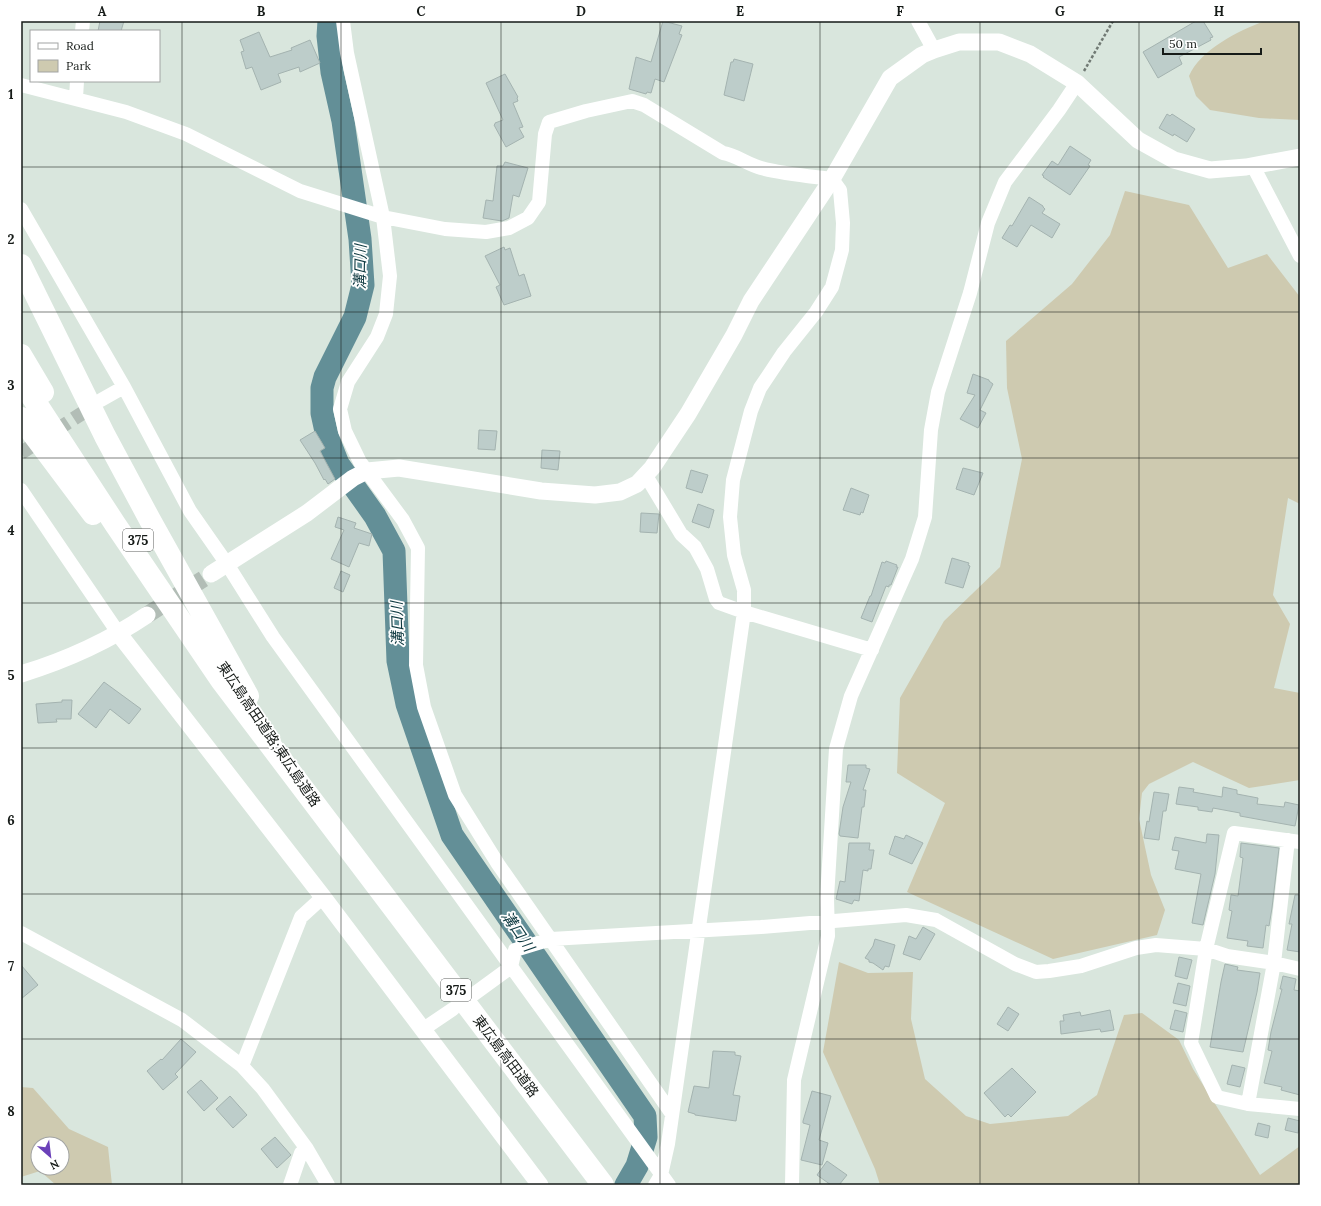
<svg xmlns="http://www.w3.org/2000/svg" width="1321" height="1206" font-family="Lora,'Noto Sans JP',serif">
  <style>
    .green { fill: #cecab0; fill-rule: evenodd }
    .lines { fill: none; stroke-linecap: round; stroke-linejoin: round }
    .river { stroke: #638f97; stroke-width: 23 }
    .building { fill: #bdcdca; stroke: #a4b3b0 }
    .minor-tunnel { stroke: #b2bdb6; stroke-width: 14; stroke-dasharray: 14 7; stroke-linecap: butt }
    .tertiary-tunnel { stroke: #b2bdb6; stroke-width: 17; stroke-dasharray: 17 8; stroke-linecap: butt }
    .path { stroke: #717a74; stroke-width: 2.5; stroke-dasharray: 3 2; stroke-linecap: butt }
    .minor { stroke: #fff; stroke-width: 14 }
    .tertiary { stroke: #fff; stroke-width: 17 }
    .motorway { stroke: #fff; stroke-width: 22 }
    .grid { fill: none; stroke: #161b18; stroke-width: 1; stroke-opacity: 0.55 }
    .labels { text-anchor: middle; dominant-baseline: central; stroke-width: 3.5; stroke-linejoin: round; paint-order: stroke }
    .shield { fill: #fff; stroke: #5c5f5d; stroke-width: 1 }
    .shield-label { font-size: 13px; font-weight: bold; fill: #161b18 }
    .street-label { font-size: 14px; fill: #161b18; stroke: #fff }
    .water-label { font-size: 15px; font-style: italic; fill: #0e3940; stroke: #fff }
    .neatline { fill: none; stroke: #161b18; stroke-width: 1.5 }
    .grid-label { font-size: 13px; text-anchor: middle; font-weight: bold; fill: #161b18 }
  </style>
  <rect width="100%" height="100%" fill="#d9e6dd"/>
  <path class="green" d="M1265,21H1300V120L1259,118L1210,110L1196,96L1189,76C1200,50 1239,30 1265,21Z
    M1125,191L1189,205L1228,268L1267,254L1300,297V504L1288,498L1273,595L1290,624L1274,688L1300,693V780L1249,788L1193,762L1149,784L1142,793L1139,819L1151,875L1165,910L1157,935L1053,959L907,892L945,803L897,773L900,698L944,621L1000,567L1022,459L1007,388L1006,341L1072,284L1110,235Z
    M839,962L868,973L913,972L911,1019L925,1079L966,1116L990,1124L1068,1116L1097,1095L1124,1015L1142,1013L1179,1040L1193,1069L1260,1175L1300,1146V1185H880L875,1169L823,1052Z
    M21,1087L33,1088L69,1129L108,1147L112,1185H56L40,1171L21,1177ZM38,1144H62V1168H38Z"/>
  <g class="lines">
    <path class="river" d="M329,21L328,36L332,72L343,121L360,239L363,285L355,317L325,377L322,388V413L327,436L338,464L375,516L394,551L398,661L407,704L452,835L645,1116L646,1137L637,1166L626,1185"/>
  </g>
  <path class="building" d="M100,21H124L121,31H98Z
    M663,21L682,26L679,34L682,35L664,82L655,79L651,93L647,92L646,94L629,89L636,57L651,62Z
    M1196,21H1203L1213,37L1210,38L1211,40L1179,57L1182,64L1158,78L1143,52Z
    M259,32L270,57L292,50L291,48L310,40L320,63L300,72L299,67L278,74L281,82L261,90L252,67L246,69L241,52L244,51L240,40Z
    M734,59L753,64L744,101L724,95L731,62H733Z
    M505,74L518,97L517,98L518,101L513,103L523,127L519,128L524,137L506,147L494,125L495,124V123L503,120L486,83Z
    M1167,114L1170,116L1172,114L1195,129L1187,142L1174,134L1173,136L1159,128Z
    M1070,146L1091,160L1088,165L1090,166L1070,195L1043,177L1044,176L1042,175L1052,161L1058,165Z
    M505,162L528,168L519,197L513,195L509,218L502,221L483,218L486,200L493,201L497,166H503Z
    M1029,197L1043,206V207L1045,209L1042,213L1060,224L1052,238L1031,225L1017,247L1002,238L1010,225L1012,226Z
    M504,247L505,250L510,248L519,276L524,274L531,296L504,305L496,287L500,285L485,256Z
    M973,374L989,380V381L993,384L980,410L986,413L978,428L960,419L975,395L967,393Z
    M479,430L497,431L495,450L478,449Z
    M315,431L325,448L320,451L335,479L328,484L325,479L324,480L315,463L300,440Z
    M542,450L560,451L558,470L541,468Z
    M963,468L983,473L974,495L956,489Z
    M691,470L708,475L702,493L686,488Z
    M851,488L869,495L863,513L861,512L860,515L843,510Z
    M698,504L714,510L709,528L692,522Z
    M641,513L659,514L657,533L640,532Z
    M338,517L356,523L354,528L372,534L369,546L359,543L349,567L331,559L344,530L335,527Z
    M952,558L969,563L968,565L970,566L963,588L945,583Z
    M886,561L897,565L896,567H898L891,585H889V587L886,586L872,622L861,618L870,596H871L882,562L885,563Z
    M341,571L350,575L343,592L334,588Z
    M104,682L141,709L129,724L110,709L96,728L78,714Z
    M62,700H72L71,719H56L57,722L38,723L36,704L62,702Z
    M848,765H866V768L870,769L863,790H866L864,807H862L858,838L840,836L839,834L843,807L851,782H846Z
    M1179,787L1194,789L1193,792L1222,797L1223,787L1237,790V794L1258,798L1257,804L1284,807L1285,802L1299,805L1295,826L1240,816V813L1213,808L1212,812L1198,810V807L1176,804Z
    M1154,792L1169,794L1166,811H1163L1159,840L1144,838L1147,821L1149,822Z
    M1207,834L1219,835L1215,874L1203,925L1192,923L1201,874L1175,869L1179,851L1172,850L1175,837L1206,843Z
    M906,835L923,843L912,864L889,854L895,836L904,839Z
    M849,843H870L869,850H874L871,869H868V871L863,870L859,901L854,900L852,904L836,899L840,881L845,882Z
    M1241,843L1279,848L1272,908L1269,926L1266,925L1263,948L1247,946L1248,941L1227,938L1232,911L1229,910L1231,895L1238,896L1243,858L1240,857Z
    M1295,895H1300V952L1287,950L1292,924H1289Z
    M923,927L935,934L920,960L903,954L909,936L916,939Z
    M875,939L895,945L889,967L885,966L883,970L873,963L869,962V960L865,958L873,946Z
    M1179,957L1192,960L1187,979L1175,976Z
    M1225,964L1238,967L1237,970L1260,973L1257,992L1243,1052L1210,1047L1221,982Z
    M21,965L38,985L21,999Z
    M1283,976L1296,979L1294,990L1300,991V1095L1281,1090L1282,1087L1264,1083L1272,1051L1268,1050L1271,1032L1282,989H1280Z
    M1178,983L1190,986L1186,1006L1173,1003Z
    M1008,1007L1019,1014L1008,1031L997,1024Z
    M1110,1010L1114,1030L1101,1032L1100,1029L1061,1034L1060,1021H1064L1063,1015L1080,1012L1081,1016Z
    M1175,1010L1187,1013L1183,1032L1170,1029Z
    M181,1039L196,1052L175,1074L178,1077L163,1090L147,1071L161,1059L162,1060Z
    M713,1051L735,1052V1055L741,1056L733,1095L740,1096L736,1121L695,1115V1114L688,1112L694,1086L709,1088Z
    M1232,1065L1245,1068L1240,1087L1227,1084Z
    M1012,1068L1036,1092L1011,1117L1008,1114L1005,1117L984,1093Z
    M201,1080L218,1098L204,1111L187,1092Z
    M812,1091L831,1096L819,1140L828,1143L822,1165L801,1160L810,1125L803,1123V1121Z
    M230,1096L247,1115L233,1128L216,1109Z
    M1288,1118L1300,1121L1298,1133L1285,1130Z
    M1258,1123L1270,1126L1268,1138L1255,1135Z
    M275,1137L291,1155L277,1168L261,1149Z
    M827,1161L847,1175L839,1185H831L817,1175Z"/>
  <g class="lines">
    <path class="minor-tunnel" d="M21,453L98,403"/>
    <path class="tertiary-tunnel" d="M147,615L211,574"/>
    <path class="path" d="M1084,71L1113,21"/>
    <path class="minor" d="M343,21L347,53L383,217L390,276L386,314L377,337L348,382L340,409L345,431L360,462L403,520L418,548L416,665L424,707L455,795L498,864L672,1114
      M918,21L934,50
      M82,31L83,21
      M21,85L126,112L186,134L300,191L383,217L445,229L486,232L509,228L528,218L539,202L545,134L549,122L586,111L632,101L644,105L723,153C736,155 747,164 761,168C783,174 808,176 832,179L840,190L843,223L842,250L832,287L816,312L784,352L760,388L751,411L733,480L730,517L734,555L744,590V612L668,1144L661,1175L655,1185
      M76,98L77,81
      M1253,166L1300,256
      M21,209L124,387L190,511L227,564L273,637L669,1185
      M101,400L124,387
      M645,474L681,534L695,547L707,569L716,599L719,603L744,612L872,650
      M21,490L119,634
      M1300,842L1234,833L1206,949L1191,1043L1217,1097L1248,1104L1300,1109
      M21,933L182,1020L242,1066L263,1089L307,1149L328,1185
      M474,994L511,967L515,950L551,939L761,927L906,915L936,920L1015,964L1036,972L1049,971L1081,966L1136,948L1156,945L1206,949L1227,956L1274,963L1300,969
      M422,1030L453,1009
      M242,1066L301,917L323,897
      M1248,1104L1274,963L1288,840
      M290,1185L301,1153L307,1149
      M792,1185L794,1080L828,936L827,898L836,749L851,696L912,559L925,517L931,430L938,392L970,293L988,223L1005,182L1059,110L1077,83"/>
    <path class="tertiary" d="M211,574L307,513L353,478L367,471L399,468L541,491L595,495L620,492L637,484L652,468L688,414L734,335L751,301L832,179L890,78L922,55L934,50L959,42H999L1030,54L1077,83L1138,140L1174,160L1210,170L1246,167L1300,157
      M119,634L323,897L540,1185
      M21,674C67,660 107,642 147,615"/>
    <path class="motorway" d="M21,265L105,436L150,520L248,696
      M21,355L43,392
      M21,380L115,524L221,680L603,1185
      M21,418L93,514"/>
  </g>
  <path class="grid" d="M182,21V1185M341,21V1185M501,21V1185M660,21V1185M820,21V1185M980,21V1185M1139,21V1185M21,167H1300M21,312H1300M21,458H1300M21,603H1300M21,748H1300M21,894H1300M21,1039H1300"/>
  <g class="labels">
    <g class="shield">
      <rect x="123" y="529" width="30" height="22" rx="3"/>
      <rect x="441" y="979" width="30" height="22" rx="3"/>
    </g>
    <g class="shield-label">
      <text x="138" y="540">375</text>
      <text x="456" y="990">375</text>
    </g>
    <g class="street-label">
      <text transform="translate(269 734) rotate(56)">東広島高田道路;東広島道路</text>
      <text transform="translate(506 1056) rotate(53)">東広島高田道路</text>
    </g>
    <g class="water-label">
      <text transform="translate(360 267) rotate(-89)">溝口川</text>
      <text transform="translate(397 624) rotate(-92)">溝口川</text>
      <text transform="translate(518 931) rotate(56)">溝口川</text>
    </g>
  </g>
  <rect width="1321" height="1206" fill="none" stroke="#ffffff" stroke-width="44"/>
  <rect x="30" y="30" width="130" height="52" fill="#ffffff" stroke="#a2a4a3"/>
  <rect x="38" y="43" width="20" height="6" fill="#ffffff" stroke="#a2a4a3"/>
  <text x="66" y="50" font-size="12" fill="#161b18">Road</text>
  <rect x="38" y="60" width="20" height="12" fill="#cecab0" stroke="#a2a4a3"/>
  <text x="66" y="70" font-size="12" fill="#161b18">Park</text>
  <g transform="translate(50 1156) rotate(152)"><circle r="19" fill="#ffffff" stroke="#a2a4a3"/>
  <path d="M0-3L7 15L0 10L-7 15Z" fill="#6b41b9"/>
  <text y="-6" font-size="11" font-weight="bold" text-anchor="middle" fill="#161b18">N</text>
  </g>
  <path d="M1163 48v6h98v-6" fill="none" stroke="#161b18" stroke-width="2"/>
  <text x="1169" y="48" font-size="12" fill="#161b18" stroke="#ffffff" stroke-width="3" paint-order="stroke">50 m</text>
  <rect x="22" y="22" width="1277" height="1162" class="neatline"/>
  <g class="grid-label">
    <text x="102" y="16">A</text>
    <text x="261" y="16">B</text>
    <text x="421" y="16">C</text>
    <text x="581" y="16">D</text>
    <text x="740" y="16">E</text>
    <text x="900" y="16">F</text>
    <text x="1060" y="16">G</text>
    <text x="1219" y="16">H</text>
    <text x="11" y="99">1</text>
    <text x="11" y="244">2</text>
    <text x="11" y="390">3</text>
    <text x="11" y="535">4</text>
    <text x="11" y="680">5</text>
    <text x="11" y="825">6</text>
    <text x="11" y="971">7</text>
    <text x="11" y="1116">8</text>
  </g>
</svg>
